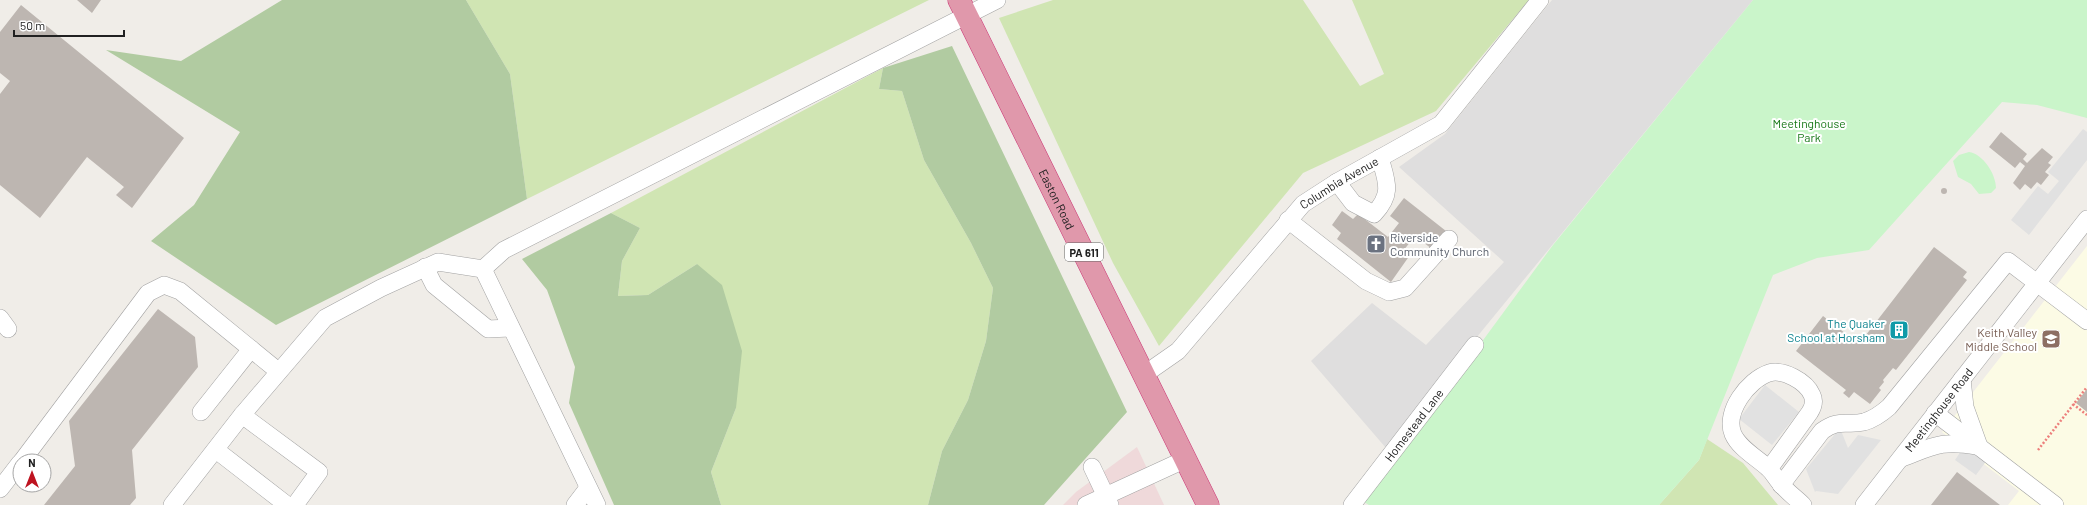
<svg xmlns="http://www.w3.org/2000/svg" width="2087" height="505" font-family="Barlow,sans-serif">
  <style>
    .residential { fill: #dfdede }
    .commercial { fill: #efd9da }
    .education { fill: #fcfbe5 }
    .grass { fill: #d0e5b3 }
    .forest { fill: #b1cba1 }
    .park { fill: #caf5ca }
    .parking { fill: #e1e1e1 }
    .building { fill: #bdb6b1 }
    .lines { fill: none; stroke-linecap: round; stroke-linejoin: round }
    .minor-casing { stroke: #a2a2a2; stroke-width: 18 }
    .highway-casing { stroke: #cb3876; stroke-width: 23 }
    .path { stroke: #ed7f7c; stroke-width: 2.5; stroke-dasharray: 2 2; stroke-linecap: butt }
    .minor { stroke: #fff; stroke-width: 17 }
    .highway { stroke: #e098ab; stroke-width: 22 }
    .labels { text-anchor: middle; dominant-baseline: central; stroke-width: 4; stroke-linejoin: round; paint-order: stroke }
    .shield { fill: #fff; stroke: #646464; stroke-width: 1 }
    .shield-label { font-size: 11px; font-weight: bold; fill: #212121 }
    .park-label { font-size: 12px; fill: #177717; stroke: #fff }
    .street-label { font-size: 12px; fill: #212121; stroke: #fff }
    .worship-label { font-size: 12px; fill: #5b616d; stroke: #fff; text-anchor: start }
    .culture-label { font-size: 12px; fill: #0d838f; stroke: #fff; text-anchor: end }
    .education-label { font-size: 12px; fill: #785e54; stroke: #fff; text-anchor: end }
  </style>
  <rect width="100%" height="100%" fill="#f0ede8"/>
  <path class="residential" d="M1552,0H1753L1386,448L1311,361L1372,303L1426,345L1504,262L1399,167L1445,134Z"/>
  <path class="commercial" d="M1137,447L1164,505H1063L1076,492Z"/>
  <path class="education" d="M2087,246V505H2008L2019,491L1942,432Z"/>
  <path class="grass" d="M466,0H929L527,199L510,74Z
    M1053,0H1303L1360,86L1384,74L1352,0H1529L1436,111L1303,173L1159,346L1113,263L999,18Z
    M883,68L879,89L902,91L924,160L971,243L993,288L986,341L968,400L942,451L928,505H721L711,472L736,408L697,264L648,295L618,296L622,261L640,228L611,213Z
    M1707,439L1743,463L1778,505H1659L1699,460Z"/>
  <path class="forest" d="M282,0H466L510,74L527,199L276,325L151,241L194,205L240,132L106,50L181,61Z
    M952,46L1127,412L1044,505H928L942,451L968,400L986,341L993,288L971,243L924,160L902,91L879,89L883,68Z
    M611,213L640,228L622,261L618,296L648,295L697,264L722,285L742,351L736,408L711,472L721,505H614L569,403L575,367L547,290L522,259Z"/>
  <path class="park" d="M1753,0H2087V118L2037,105L2002,102L1869,250L1817,258L1773,275L1699,460L1659,505H1369L1364,502L1553,245Z
    M1969,152C1983,154 1996,174 1996,188L1991,193L1979,194L1971,184L1958,177L1953,161L1959,155Z"/>
  <path class="parking" d="M2083,129L2087,132V160L2029,235L2011,220L2038,186L2048,194L2059,181L2048,172Z
    M1765,385L1799,412L1772,445L1739,419Z
    M1840,428L1848,448L1858,435L1881,440L1838,494L1816,491L1815,492L1806,469Z
    M1965,445L1987,460L1976,475L1955,460Z"/>
  <path class="building" d="M77,0H101L92,13Z
    M21,5L184,138L132,208L116,195L124,187L87,157L40,218L0,185V94L10,81L0,73V32Z
    M2001,132L2027,154L2023,159L2027,163L2042,148L2053,157L2048,163L2051,165L2045,172L2049,175L2041,185L2037,182L2031,189L2025,184L2020,190L2013,183L2025,166L2020,162L2015,168L1989,147Z
    M1941 191a3 3 0 1 1 6 0a3 3 0 1 1-6 0Z
    M1404,198L1446,231L1432,249L1415,236L1403,251L1410,255L1391,282L1337,239L1341,233L1332,225L1342,211L1353,219L1358,214L1388,237L1399,223L1390,216Z
    M1934,247L1967,272L1963,277L1967,280L1896,370L1893,368L1883,380L1884,382L1879,388L1881,390L1870,404L1854,392L1849,398L1843,393L1846,390L1796,351L1823,316L1859,344Z
    M158,309L195,337L198,367L132,450L136,498L130,505H44L75,466L69,421Z
    M2087,389V412L2076,403Z
    M1957,472L2000,505H1931Z"/>
  <g class="lines">
    <defs>
      <g id="minor">
        <path d="M1337,182L1353,203L1374,214C1393,194 1387,182 1380,158"/>
        <path d="M1288,220L1366,281L1389,292L1405,288L1449,239"/>
        <path d="M425,267L434,285L488,329L511,328"/>
        <path d="M483,269L597,505"/>
        <path d="M0,318L8,329"/>
        <path id="s1" d="M1145,374L1178,351L1303,204L1337,182L1441,124L1540,0"/>
        <path d="M1962,379L1965,407L1979,446"/>
        <path d="M201,412L251,349"/>
        <path d="M1935,413L2055,505"/>
        <path d="M242,415L319,472L295,505"/>
        <path d="M216,450L287,505"/>
        <path d="M1902,458C1934,446 1941,440 1977,446"/>
        <path d="M22,461L148,293L164,285L180,291L278,371"/>
        <path d="M1092,467L1110,505"/>
        <path d="M1769,469L1810,412C1813,407 1815,401 1812,395C1806,381 1783,369 1769,373C1748,380 1724,412 1733,434C1739,448 1757,458 1768,468C1773,472 1776,479 1781,484C1787,492 1796,498 1803,505"/>
        <path d="M1781,485L1822,431C1839,418 1847,426 1864,422C1874,419 1881,414 1889,407L2008,261L2087,321"/>
        <path d="M0,489L20,463"/>
        <path d="M172,505L242,415L325,318L381,288L438,262L483,269L504,250L997,0"/>
        <path d="M575,505L588,488"/>
        <path d="M1086,505L1186,459"/>
        <path id="s2" d="M1352,505L1475,345"/>
        <path id="s3" d="M1864,505L2087,219"/>
      </g>
      <g id="highway">
        <path id="s4" d="M959,0L1208,505"/>
      </g>
    </defs>
    <use href="#minor" class="minor-casing"/>
    <use href="#highway" class="highway-casing"/>
    <path class="path" d="M2073,404L2087,415
      M2038,450L2087,387"/>
    <use href="#minor" class="minor"/>
    <use href="#highway" class="highway"/>
  </g>
  <defs>
    <symbol id="church-square" viewBox="-11 -11 22 22"><rect x="-9" y="-9" width="18" height="18" rx="4" fill="#6b7280" stroke="#fff"/><path d="M-1.2-6h2.4v3.5h3.3v2.4h-3.3V6h-2.4V-.1h-3.3v-2.4h3.3Z" fill="#fff"/></symbol>
    <symbol id="building-square" viewBox="-11 -11 22 22"><rect x="-9" y="-9" width="18" height="18" rx="4" fill="#0f9aa8" stroke="#fff"/><path d="M-4-6H4V6H1V3H-1V6H-4ZM-2.5-4.3h1.7v1.8h-1.7ZM.8-4.3h1.7v1.8H.8ZM-2.5-1h1.7V.8h-1.7ZM.8-1h1.7V.8H.8Z" fill="#fff"/></symbol>
    <symbol id="school-square" viewBox="-11 -11 22 22"><rect x="-9" y="-9" width="18" height="18" rx="4" fill="#8d6e63" stroke="#fff"/><path d="M0-5L7-2L0 1L-7-2ZM-4 1L0 2.5L4 1V4Q0 6-4 4Z" fill="#fff"/></symbol>
  </defs>
  <g fill-rule="evenodd">
    <use href="#church-square" x="1365" y="233" width="22" height="22"/>
    <use href="#building-square" x="1888" y="319" width="22" height="22"/>
    <use href="#school-square" x="2040" y="328" width="22" height="22"/>
  </g>
  <g class="labels">
    <rect class="shield" x="1065" y="243" width="38" height="18" rx="3"/>
    <g class="shield-label">
      <text x="1084" y="252">PA 611</text>
    </g>
    <g class="park-label">
      <text x="1809" y="123">Meetinghouse<tspan x="1809" dy="14">Park</tspan></text>
    </g>
    <g class="street-label">
      <text stroke="none"><textPath href="#s1" startOffset="275">Columbia Avenue</textPath></text>
      <text stroke="none"><textPath href="#s4" startOffset="222">Easton Road</textPath></text>
      <text stroke="none"><textPath href="#s3" startOffset="121">Meetinghouse Road</textPath></text>
      <text stroke="none"><textPath href="#s2" startOffset="101">Homestead Lane</textPath></text>
    </g>
    <g class="worship-label">
      <text x="1390" y="237">Riverside<tspan x="1390" dy="14">Community Church</tspan></text>
    </g>
    <g class="culture-label">
      <text x="1885" y="323">The Quaker<tspan x="1885" dy="14">School at Horsham</tspan></text>
    </g>
    <g class="education-label">
      <text x="2037" y="332">Keith Valley<tspan x="2037" dy="14">Middle School</tspan></text>
    </g>
  </g>
  <g transform="translate(32 473)"><circle r="19" fill="#ffffff" stroke="#a6a6a6"/>
  <path d="M0-3L7 15L0 10L-7 15Z" fill="#be1320"/>
  <text y="-6" font-size="11" font-weight="bold" text-anchor="middle" fill="#212121">N</text>
  </g>
  <path d="M14 30v6h110v-6" fill="none" stroke="#212121" stroke-width="2"/>
  <text x="20" y="30" font-size="12" fill="#212121" stroke="#ffffff" stroke-width="3" paint-order="stroke">50 m</text>
</svg>
